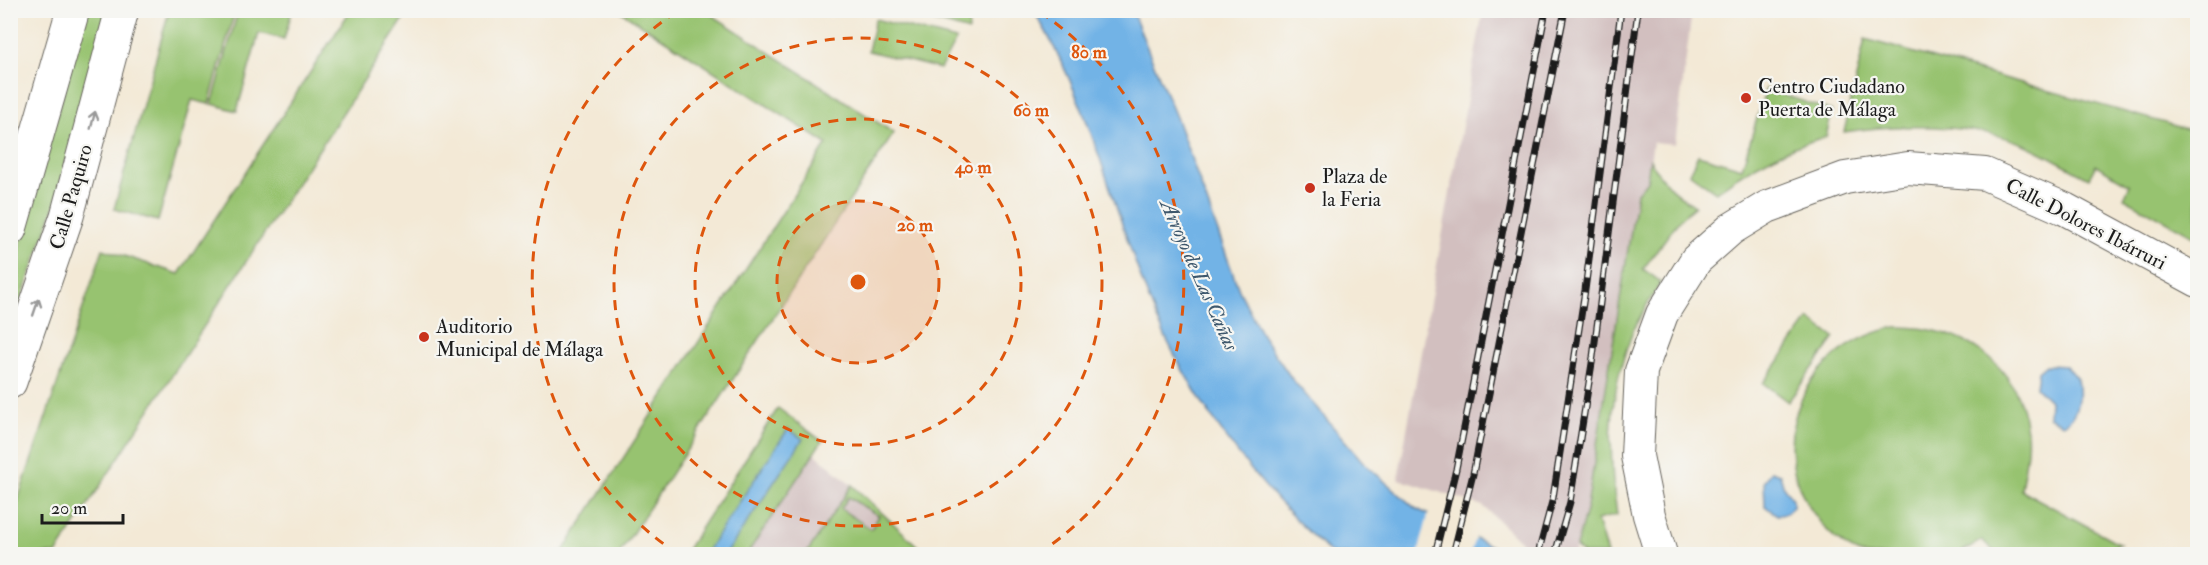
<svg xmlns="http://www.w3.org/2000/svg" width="2208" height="565" font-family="'IM FELL Double Pica',serif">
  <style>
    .industrial { fill: #d2bfbf }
    .green { fill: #97c370; stroke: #5a7046; stroke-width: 1.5; fill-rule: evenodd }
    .water { fill: #72b3e6; stroke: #476881; stroke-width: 1.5 }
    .pier { fill: #f3e9d6 }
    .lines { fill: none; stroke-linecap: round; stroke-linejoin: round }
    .street-casing { stroke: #67645d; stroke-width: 34 }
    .secondary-casing { stroke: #67645d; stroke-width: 35 }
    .street { stroke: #fff; stroke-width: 32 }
    .secondary { stroke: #fff; stroke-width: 33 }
    .rail-casing { stroke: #1c1c1c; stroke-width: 7 }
    .rail { stroke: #f6f6f2; stroke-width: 4.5; stroke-dasharray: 14; stroke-linecap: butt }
    .oneway { stroke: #999 }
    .ring { fill: none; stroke: #de560d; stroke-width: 3; stroke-dasharray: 10 8 }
    .poi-dot { fill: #c8321e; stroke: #f6f6f2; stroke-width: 2 }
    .labels { text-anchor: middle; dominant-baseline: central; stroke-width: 4.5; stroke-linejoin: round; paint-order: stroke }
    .poi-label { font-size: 20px; fill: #1c1c1c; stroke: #f6f6f2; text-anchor: start }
    .street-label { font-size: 20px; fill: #1c1c1c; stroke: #f6f6f2 }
    .water-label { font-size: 21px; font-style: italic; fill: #3e586d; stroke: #f6f6f2 }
    .centre { fill: #de560d; stroke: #f6f6f2; stroke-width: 3 }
    .ring-label { font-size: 18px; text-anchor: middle; font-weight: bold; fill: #de560d; stroke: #f6f6f2; stroke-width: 4.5; stroke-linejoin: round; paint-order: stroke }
  </style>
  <rect width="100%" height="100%" fill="#f6f6f2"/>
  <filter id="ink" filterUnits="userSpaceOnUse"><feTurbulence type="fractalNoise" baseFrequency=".0167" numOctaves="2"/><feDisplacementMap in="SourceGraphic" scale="12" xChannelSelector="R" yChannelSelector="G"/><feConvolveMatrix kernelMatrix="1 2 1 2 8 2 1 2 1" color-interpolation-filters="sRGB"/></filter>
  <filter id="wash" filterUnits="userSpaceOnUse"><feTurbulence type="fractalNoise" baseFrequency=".008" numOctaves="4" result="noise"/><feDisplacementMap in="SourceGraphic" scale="24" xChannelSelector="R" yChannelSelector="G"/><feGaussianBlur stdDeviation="1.35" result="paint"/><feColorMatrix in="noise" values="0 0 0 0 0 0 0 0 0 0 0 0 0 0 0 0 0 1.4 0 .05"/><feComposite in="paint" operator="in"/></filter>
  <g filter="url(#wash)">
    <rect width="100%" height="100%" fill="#f3e9d6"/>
    <path class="industrial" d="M1483,11H1692L1675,144L1653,142L1647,181L1637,193L1587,507L1574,554H1539L1523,544L1483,506L1398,479Z
      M814,453L852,485L926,554H747Z"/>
    <path class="green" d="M85,11H107L55,205L11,328V269L26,228Z
      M169,11H235L209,104L192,100L158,221L114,209Z
      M238,11H292L284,39L259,33L237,111L212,104Z
      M350,11H409L56,554H18L11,549V520L103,249L179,274Z
      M620,11H706L894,133L619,554H561L827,144Z
      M897,11H967L969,31Z
      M875,19L956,40L940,69L868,51Z
      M1865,39L2197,132V238L2124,198L2130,185L2096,165L2089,178C2067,167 2045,153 2023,144C1973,123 1896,124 1844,132Z
      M1766,89L1832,111L1826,137C1786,147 1749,167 1716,192L1689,173L1698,155L1742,168Z
      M1650,159C1661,182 1674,192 1695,206L1681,218L1643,269L1661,282C1651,299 1639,316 1632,334C1607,397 1608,450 1617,515L1597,520L1607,554H1583L1576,547L1587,507L1637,193L1647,181Z
      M1809,319L1835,338L1788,402L1763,383Z
      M1896,327C1961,326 2019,362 2027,431C2029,451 2024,470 2021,490L2120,544L2096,554H1997L1982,540C1974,545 1963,552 1954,554C1940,558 1922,554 1908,554C1894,554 1876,558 1863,554C1845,549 1827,532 1817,518C1758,441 1807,345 1896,327Z
      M778,408L822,441L814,453L747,554H684Z
      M852,485L926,554H806ZM848,497L879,516L871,529L841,509Z"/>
    <path class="water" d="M1034,11H1132L1178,122L1239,290L1262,335L1292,379L1364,463L1415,508L1507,554H1332C1250,481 1179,385 1142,281C1108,189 1085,94 1034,11Z
      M2046,365L2066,366L2077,379C2080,395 2079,417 2063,424L2049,417L2050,401L2036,387L2038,372Z
      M788,429L803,439L726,554H705Z
      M1771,471L1780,474L1784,488L1793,499V507L1786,513L1777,515L1765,506L1764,481Z"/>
    <path class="pier" d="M1429,512L1476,535L1470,554H1418Z"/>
  </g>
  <g filter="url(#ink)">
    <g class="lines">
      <defs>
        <path id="street" d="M1661,554L1649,515L1637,456L1641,371L1662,314L1696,260L1731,229L1767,207L1845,178L1908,168L1985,174L2065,209L2198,281"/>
        <path id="secondary" d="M10,229L73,10
          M10,382L67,216L122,10"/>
      </defs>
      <use href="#street" class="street-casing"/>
      <use href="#secondary" class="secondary-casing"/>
      <use href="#street" class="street"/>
      <use href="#secondary" class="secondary"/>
      <defs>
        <path id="rail" d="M1435,554L1456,469L1546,10
          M1453,554L1473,474L1565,10
          M1538,554L1553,498L1585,290L1621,10
          M1555,554L1570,502L1593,357L1638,10"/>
      </defs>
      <use href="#rail" class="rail-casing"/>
      <use href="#rail" class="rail"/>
    </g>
    <defs><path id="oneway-shaft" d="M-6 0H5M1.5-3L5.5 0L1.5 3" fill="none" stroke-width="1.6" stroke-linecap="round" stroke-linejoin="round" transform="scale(1.5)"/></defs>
    <g class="oneway">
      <use href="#oneway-shaft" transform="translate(93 120) rotate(-75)"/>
      <use href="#oneway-shaft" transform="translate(36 307) rotate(-71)"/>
    </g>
  </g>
  <circle cx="858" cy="282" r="81" fill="#de560d" fill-opacity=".12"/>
  <g class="ring">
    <circle cx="858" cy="282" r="81"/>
    <circle cx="858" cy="282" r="163"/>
    <circle cx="858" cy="282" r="244"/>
    <path d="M678 554A326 326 0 0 1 676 12M1040 12A326 326 0 0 1 1038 554"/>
  </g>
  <g class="poi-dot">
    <circle cx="1746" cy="98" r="6"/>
    <circle cx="1310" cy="188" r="6"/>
    <circle cx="424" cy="337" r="6"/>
  </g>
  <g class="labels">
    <g class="poi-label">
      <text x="1758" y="86">Centro Ciudadano<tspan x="1758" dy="23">Puerta de Málaga</tspan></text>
      <text x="1322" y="176">Plaza de<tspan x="1322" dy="23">la Feria</tspan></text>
      <text x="436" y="326">Auditorio<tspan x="436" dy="23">Municipal de Málaga</tspan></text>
    </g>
    <g class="street-label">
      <text transform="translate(71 197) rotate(-74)">Calle Paquiro</text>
      <text transform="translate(2086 224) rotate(27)">Calle Dolores Ibárruri</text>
    </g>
    <g class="water-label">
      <text transform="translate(1199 275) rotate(66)">Arroyo de Las Cañas</text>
    </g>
  </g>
  <circle cx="858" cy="282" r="9" class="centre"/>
  <g class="ring-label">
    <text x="1089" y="58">80 m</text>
    <text x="1031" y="116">60 m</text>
    <text x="973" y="173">40 m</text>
    <text x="915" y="231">20 m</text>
  </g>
  <rect width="2208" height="565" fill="none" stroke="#f6f6f2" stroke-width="36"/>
  <path d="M42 514v9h81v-9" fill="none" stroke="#1c1c1c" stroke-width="3"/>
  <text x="51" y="514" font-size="18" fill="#1c1c1c" stroke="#f6f6f2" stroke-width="4.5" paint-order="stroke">20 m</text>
</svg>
